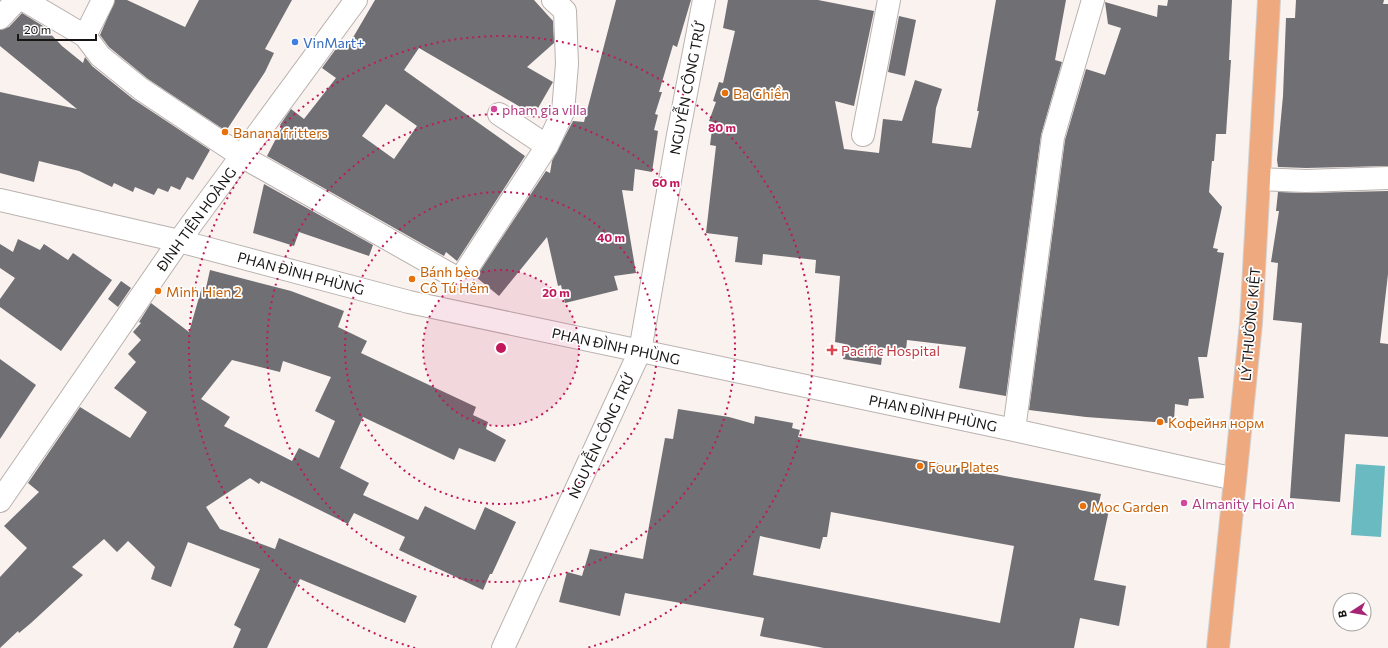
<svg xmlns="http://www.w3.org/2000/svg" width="1388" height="648" font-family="Commissioner,sans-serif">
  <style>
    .water { fill: #69bac1 }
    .building { fill: #706f74; fill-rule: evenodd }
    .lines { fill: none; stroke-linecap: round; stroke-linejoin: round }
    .minor-casing { stroke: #b9b2af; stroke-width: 24 }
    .major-casing { stroke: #d1d0d0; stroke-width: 24 }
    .minor { stroke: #fff; stroke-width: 22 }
    .major { stroke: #efa97f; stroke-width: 22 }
    .ring { fill: none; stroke: #c2185b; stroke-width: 2; stroke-dasharray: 2 4 }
    .shop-dot { fill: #3f7fe0; stroke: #fff; stroke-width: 1.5 }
    .food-dot { fill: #e8710a; stroke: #fff; stroke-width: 1.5 }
    .hotel-dot { fill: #d1479c; stroke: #fff; stroke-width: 1.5 }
    .health-dot { fill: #e0444e; stroke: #fff; stroke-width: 1.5 }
    .labels { text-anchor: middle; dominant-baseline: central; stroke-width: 3.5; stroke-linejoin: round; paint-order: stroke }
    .shop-label { font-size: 14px; fill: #366cbe; stroke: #fff; text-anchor: start }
    .street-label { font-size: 14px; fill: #181615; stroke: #fff }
    .food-label { font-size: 14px; fill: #c56008; stroke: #fff; text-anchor: start }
    .hotel-label { font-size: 14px; fill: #b23c85; stroke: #fff; text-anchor: start }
    .health-label { font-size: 14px; fill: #be3a42; stroke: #fff; text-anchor: start }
    .centre { fill: #c2185b; stroke: #fff; stroke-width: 2 }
    .ring-label { font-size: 12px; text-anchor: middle; font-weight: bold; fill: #c2185b; stroke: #fff; stroke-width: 3.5; stroke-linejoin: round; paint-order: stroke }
  </style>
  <rect width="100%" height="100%" fill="#f9f2ef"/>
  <path class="water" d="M1356,464L1385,466L1381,537L1351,535Z"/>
  <path class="building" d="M115,0H127L185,27L199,0H292L265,49L274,53L265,72L226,131L148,79L109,47L100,35Z
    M375,0H534L553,21L554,43L527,67L553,82L534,115L419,48L404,70L525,156L457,261L446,252L444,256L267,156L282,127L280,125L291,109L304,119L336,78L322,68L341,42L348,46ZM386,104L417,126L394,159L362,136Z
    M616,0H691L677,47L673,45L659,92H662L655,114L658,115L654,130L658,131L652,172L635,169L633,191L622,190L636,273L614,276L618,290L565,303L561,285L558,286L547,237L499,296L476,277L546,171L550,173L552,161L573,121L584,122Z
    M728,0H818L874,11L854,106L835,101L844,149L879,153L883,119L902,121L915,80L942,89L936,108L932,143L971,148L979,111H977L996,0H1066L1055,60L1062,62L1041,135L1006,396L959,388L966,347L907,340L906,350L883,348L881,365L843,359L845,344L835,342L840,276L815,273L816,260L763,254L762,265L735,262L738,237L706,233L716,146L710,145L713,122L709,121L716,102L713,101L719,82L723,83L735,31L723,28Z
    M1168,0H1232L1229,60H1231L1226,134H1216L1214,161H1212L1209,192L1222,207L1213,248L1218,249L1217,252L1224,253L1207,357H1198L1204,398L1189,399L1188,406L1175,404L1174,421L1168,423L1086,417L1029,410L1065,140L1086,69L1105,75L1121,28L1108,24L1105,2L1157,17L1158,5L1167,6Z
    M1296,0H1384L1383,4H1388V166L1306,168L1278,167L1277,160L1283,96L1286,18H1295Z
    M22,13L43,26L62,46L83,63L85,57L92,66L133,99L210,150L193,180L187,177L180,190L171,186L168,192L158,188L154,195L135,187L133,192L114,183L112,187L79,171L39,161L34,182L0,173V92L77,109L0,46V30L9,27Z
    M899,16L916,20L905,76L888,72Z
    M264,184L373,245L369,256L299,232L294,246L253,233Z
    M1388,191V274L1380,343L1388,344V437L1345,434L1340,502L1290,498L1302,323L1273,320L1278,263L1271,262L1279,211H1276L1278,192L1306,193Z
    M18,239L40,250L44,244L68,260L73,253L112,280L61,351L0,307V299L15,278L0,268V244L13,252Z
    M210,270L291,291L344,311L338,327L367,341L361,353L476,407L473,415L488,422L486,429L506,440L495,462L459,448L454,460L363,417L340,468L369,483L363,495L418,520L425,506L475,530L485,507L516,522L492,574H490L483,590L399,550L405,537L354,513L348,524L261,481L259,484L250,478L206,507L220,529L275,549L279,538L417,596L405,623L300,579L267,648H233L241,629L234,625L260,569L188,542L171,587L151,579L155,567L128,541L117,552L104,539L72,567L83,575L31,623L19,633L18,631L0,648V577L27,548L4,526L39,492L28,483L80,407L130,438L147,412L114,388L136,362L128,354L141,340L133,332L141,323L139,322L151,303L189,332L202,287L206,288ZM232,360L280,372L283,361L331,377L315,411L335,421L319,458L299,448L292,461L224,426L230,417L201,399Z
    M121,281L131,288L118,307L108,299Z
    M0,359L36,385L0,439Z
    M678,409L729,417L754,424L755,416L793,423L792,428L800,430L798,437L1101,494L1098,507L1109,510L1094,580L1126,586L1119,626L1080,618L1074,648H824L760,636L764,618L625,593L620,616L559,602L567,572L582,576L590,549L643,559L665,438L673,439ZM831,512L1014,546L1000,623L753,575L760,536L820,549L823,537H827Z"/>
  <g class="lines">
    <defs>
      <path id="minor" d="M24,0L85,36L100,56L141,89L243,157L455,277L461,278L547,146L563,112L567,64L565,11L553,0
        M0,18L15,2L20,0
        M85,36L103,0
        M499,114L547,146
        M863,135L889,0
        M1260,179L1306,181L1388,178
        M0,200L179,241L409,302L1014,430L1235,479
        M1014,430L1053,137L1093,0
        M0,501L179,241L356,0
        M503,648L640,351L678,135L704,0"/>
      <path id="major" d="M1218,648L1251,323L1269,0"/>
    </defs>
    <use href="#minor" class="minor-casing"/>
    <use href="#major" class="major-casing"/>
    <use href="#minor" class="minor"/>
    <use href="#major" class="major"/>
  </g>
  <circle cx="501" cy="348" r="78" fill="#c2185b" fill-opacity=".12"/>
  <g class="ring">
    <circle cx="501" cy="348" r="78"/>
    <circle cx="501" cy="348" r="156"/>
    <circle cx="501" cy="348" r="234"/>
    <path d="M415 648A312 312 0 1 1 587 648"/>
  </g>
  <circle class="shop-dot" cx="295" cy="42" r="4"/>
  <g class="food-dot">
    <circle cx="725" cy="93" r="4"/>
    <circle cx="225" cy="132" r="4"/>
    <circle cx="412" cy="279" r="4"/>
    <circle cx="158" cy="291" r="4"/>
    <circle cx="1160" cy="422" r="4"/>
    <circle cx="920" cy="466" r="4"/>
    <circle cx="1083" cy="506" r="4"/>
  </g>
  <g class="hotel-dot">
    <circle cx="494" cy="109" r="4"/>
    <circle cx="1184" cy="503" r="4"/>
  </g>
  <path class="health-dot" d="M830 344h4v4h4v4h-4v4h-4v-4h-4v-4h4z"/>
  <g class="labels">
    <g class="shop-label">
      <text x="303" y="42">VinMart+</text>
    </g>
    <g class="street-label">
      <text transform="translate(687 88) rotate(-79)">NGUYỄN CÔNG TRỨ</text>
      <text transform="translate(196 219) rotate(-54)">ĐINH TIÊN HOÀNG</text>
      <text transform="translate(301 273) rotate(15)">PHAN ĐÌNH PHÙNG</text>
      <text transform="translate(1250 324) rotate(-85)">LÝ THƯỜNG KIỆT</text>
      <text transform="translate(616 346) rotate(12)">PHAN ĐÌNH PHÙNG</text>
      <text transform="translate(933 413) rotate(12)">PHAN ĐÌNH PHÙNG</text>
      <text transform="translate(601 436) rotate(-65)">NGUYỄN CÔNG TRỨ</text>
    </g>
    <g class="food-label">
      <text x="733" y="93">Ba Ghiền</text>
      <text x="233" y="132">Banana fritters</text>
      <text x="420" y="271">Bánh bèo<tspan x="420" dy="16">Cô Tú Hẻm</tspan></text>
      <text x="166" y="291">Minh Hien 2</text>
      <text x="1168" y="422">Кофейня норм</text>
      <text x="928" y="466">Four Plates</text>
      <text x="1091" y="506">Moc Garden</text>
    </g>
    <g class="hotel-label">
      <text x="502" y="109">pham gia villa</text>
      <text x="1192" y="503">Almanity Hoi An</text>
    </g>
    <g class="health-label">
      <text x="841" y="350">Pacific Hospital</text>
    </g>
  </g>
  <circle cx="501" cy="348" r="6" class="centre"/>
  <g class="ring-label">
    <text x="722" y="132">80 m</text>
    <text x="666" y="187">60 m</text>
    <text x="611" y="242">40 m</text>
    <text x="556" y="297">20 m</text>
  </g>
  <g transform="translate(1352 612) rotate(258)"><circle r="19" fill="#ffffff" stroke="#a3a2a1"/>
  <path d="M0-3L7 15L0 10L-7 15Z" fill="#a52574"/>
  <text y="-6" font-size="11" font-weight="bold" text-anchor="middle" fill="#181615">B</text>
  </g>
  <path d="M18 34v6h78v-6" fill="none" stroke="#181615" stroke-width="2"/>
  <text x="24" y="34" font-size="12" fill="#181615" stroke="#ffffff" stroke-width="3" paint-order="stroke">20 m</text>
</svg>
